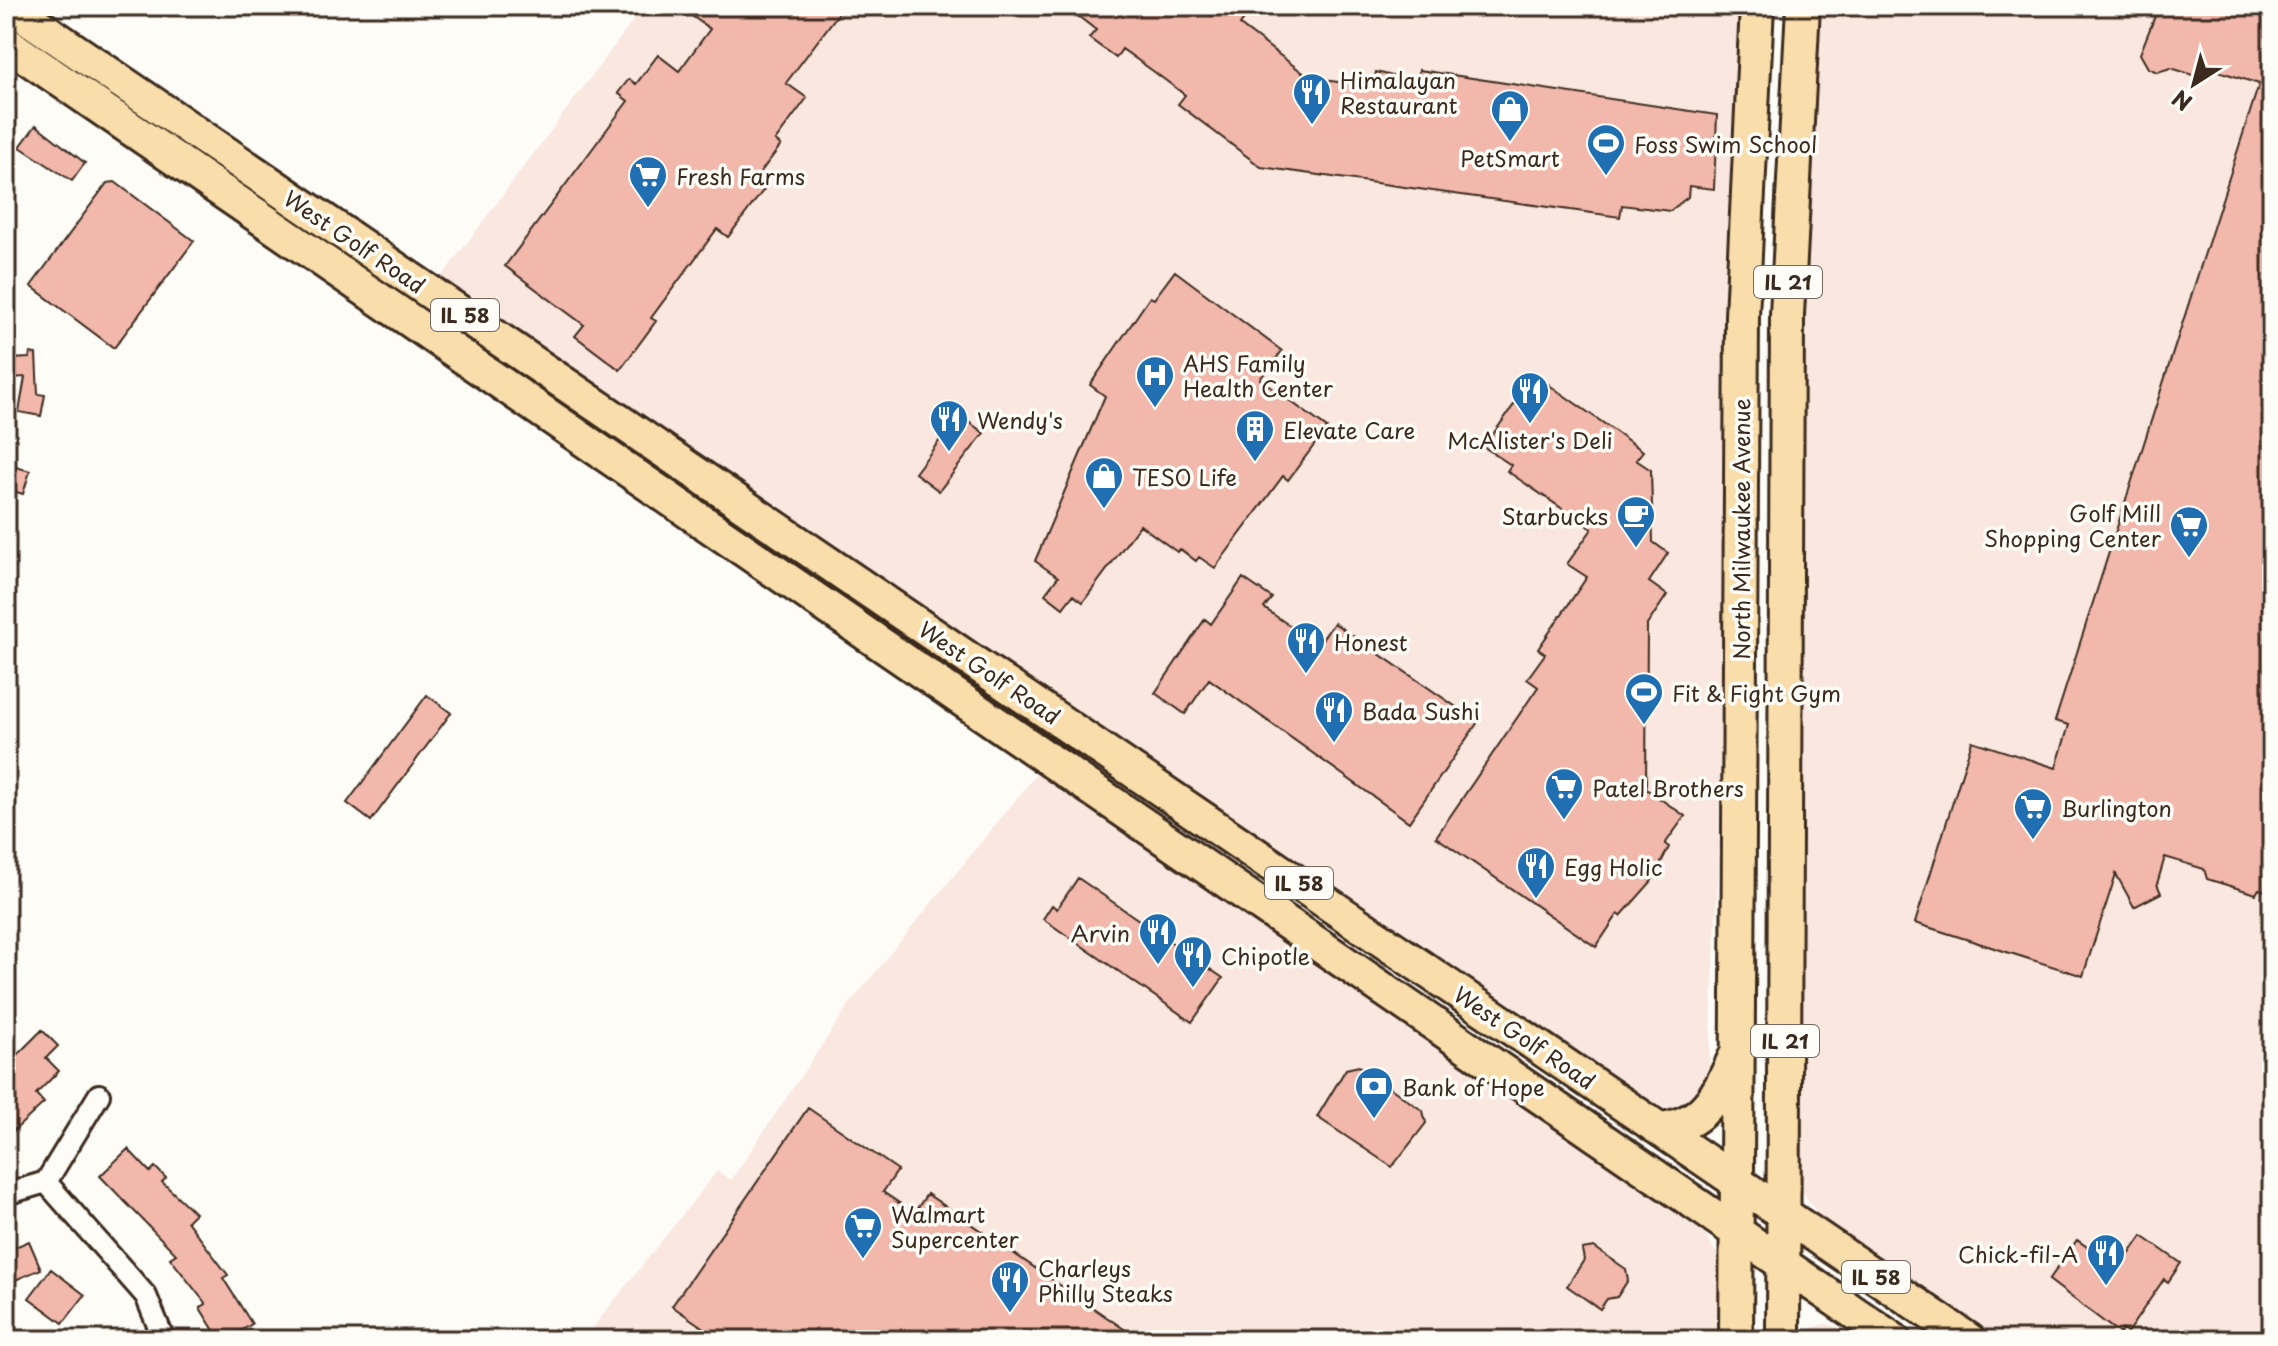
<svg xmlns="http://www.w3.org/2000/svg" width="2278" height="1346" font-family="'Playpen Sans',sans-serif">
  <style>
    .built { fill: #fae8e0 }
    .building { fill: #f2b8ac; stroke: #3b2a1e; stroke-width: 2 }
    .lines { fill: none; stroke-linecap: round; stroke-linejoin: round }
    .minor-casing { stroke: #3b2a1e; stroke-width: 26 }
    .primary-casing { stroke: #3b2a1e; stroke-width: 38 }
    .minor { stroke: #fdfcf7; stroke-width: 20 }
    .primary { stroke: #f9deab; stroke-width: 32 }
    .labels { text-anchor: middle; dominant-baseline: central; stroke-width: 7; stroke-linejoin: round; paint-order: stroke }
    .shield { fill: #fdfcf7; stroke: #75695f; stroke-width: 2 }
    .shield-label { font-size: 20px; font-weight: bold; fill: #3b2a1e }
    .poi-label { font-size: 22px; fill: #3b2a1e; stroke: #fdfcf7; text-anchor: start }
    .street-label { font-size: 22px; fill: #3b2a1e; stroke: #fdfcf7 }
  </style>
  <rect width="100%" height="100%" fill="#fdfcf7"/>
  <filter id="ink" filterUnits="userSpaceOnUse"><feTurbulence type="fractalNoise" baseFrequency=".0125" numOctaves="2"/><feDisplacementMap in="SourceGraphic" scale="16" xChannelSelector="R" yChannelSelector="G"/><feConvolveMatrix kernelMatrix="1 2 1 2 8 2 1 2 1" color-interpolation-filters="sRGB"/></filter>
  <g filter="url(#ink)">
    <path class="built" d="M644,6H1742L1727,275L1719,855L1709,1074L1703,1100L1675,1112L1651,1103L440,279Z
      M1820,6H2272V1340H1999L1820,1217L1800,1188L1803,313Z
      M1039,771L1704,1232L1718,1256L1720,1340H604L591,1330L717,1171L731,1180L851,1002Z
      M1825,1324L1835,1326L1863,1340H1802L1812,1328Z"/>
    <path class="building" d="M700,6H844L786,83L807,98L775,141L781,145L754,181L765,188L728,237L717,229L651,318L656,321L620,370L575,336L584,325L505,266L628,101L618,93L629,79L636,84L658,55L679,71L710,29L692,16Z
      M1065,6H1254L1240,25L1310,78L1373,87L1376,72L1417,82L1419,70L1717,115L1714,189L1689,186L1688,197L1670,211L1622,205L1620,217L1261,167L1178,104L1185,95L1153,71L1122,49L1116,58L1089,38L1096,30Z
      M2159,6H2272V893L2259,889L2256,894L2207,879L2204,869L2165,857L2157,884L2161,893L2134,907L2116,874L2083,976L1915,923L1972,741L2056,768L2069,725L2055,721L2259,84L2209,68L2206,79L2171,68L2157,72L2148,68L2140,54Z
      M36,125L85,163L72,181L20,147Z
      M115,182L194,241L114,348L31,286L107,183Z
      M1175,271L1282,351L1260,379L1327,428L1288,480L1283,476L1215,568L1199,557L1196,561L1180,549L1177,552L1140,525L1083,602L1073,595L1063,608L1045,594L1058,577L1035,561L1105,396L1090,385L1150,297L1154,299Z
      M30,353L36,354L38,394L45,395L41,416L19,412L25,377L12,378V359L29,358Z
      M1535,375L1643,451L1636,460L1651,470L1653,542L1668,553L1649,582L1667,595L1647,625L1646,789L1685,816L1665,844L1669,847L1651,882L1621,916L1618,914L1596,947L1436,837L1538,687L1527,679L1545,654L1538,649L1587,577L1567,564L1592,529L1507,471L1511,465L1484,447Z
      M959,415L984,433L939,491L915,473Z
      M6,464L30,471L23,494L6,489Z
      M1243,578L1272,598L1264,608L1318,645L1334,623L1478,722L1409,822L1209,679L1185,714L1155,693L1205,619L1211,624Z
      M427,695L451,713L371,821L347,803Z
      M1078,878L1223,978L1192,1022L1043,919L1052,905L1057,909Z
      M42,1030L58,1046L46,1058L59,1071L36,1094L44,1103L6,1138V1066Z
      M1359,1066L1423,1111L1426,1123L1392,1167L1317,1117L1346,1069Z
      M808,1108L898,1170L883,1192L914,1213L927,1194L1140,1340H698L705,1329L672,1306Z
      M128,1149L150,1172L155,1167L166,1178L162,1182L195,1213L187,1221L228,1275L223,1278L252,1324L226,1340H220L200,1308L206,1304L170,1258L176,1254L100,1176Z
      M2142,1236L2181,1263L2168,1282L2164,1279L2127,1333L2122,1330L2120,1334L2049,1280L2077,1240L2119,1269Z
      M29,1241L41,1269L6,1284V1251Z
      M1594,1247L1626,1269L1628,1280L1617,1297L1607,1299L1600,1309L1567,1286L1584,1260L1582,1249Z
      M51,1269L85,1295L63,1323L29,1298Z"/>
    <g class="lines">
      <defs>
        <path id="minor" d="M46,1182L146,1296L164,1340
          M6,1194L46,1182L99,1095"/>
        <path id="primary" d="M10,6L1969,1340
          M6,43L1894,1340
          M1659,1129C1704,1126 1718,1094 1735,1057
          M1736,1340L1742,316L1757,6
          M1783,1340L1787,315L1803,6"/>
      </defs>
      <use href="#minor" class="minor-casing"/>
      <use href="#primary" class="primary-casing"/>
      <use href="#minor" class="minor"/>
      <use href="#primary" class="primary"/>
    </g>
  </g>
  <defs>
    <symbol id="restaurant-pin" viewBox="-11 -11 22 30"><path d="M0 17L-7.5 6A9.5 9.5 0 1 1 7.5 6Z" fill="#1f6fb2" stroke="#fdfcf7"/><path d="M-5-6h1v4h1v-4h1v4h1v-4h1v5L-1.5 .5V6h-2V.5L-5-1ZM5-6V6H3V1.5H1.5Q1.5-4 5-6Z" fill="#fff"/></symbol>
    <symbol id="shop-pin" viewBox="-11 -11 22 30"><path d="M0 17L-7.5 6A9.5 9.5 0 1 1 7.5 6Z" fill="#1f6fb2" stroke="#fdfcf7"/><path d="M-5-2.5h2.3a2.7 3.5 0 0 1 5.4 0H5L5.5 6h-11ZM-1.5-2.5h3a1.5 2.3 0 0 0-3 0Z" fill="#fff"/></symbol>
    <symbol id="stadium-pin" viewBox="-11 -11 22 30"><path d="M0 17L-7.5 6A9.5 9.5 0 1 1 7.5 6Z" fill="#1f6fb2" stroke="#fdfcf7"/><path d="M0-5a6.5 5 0 1 0 0 10a6.5 5 0 1 0 0-10ZM-3.5-1.8h7v3.6h-7Z" fill="#fff"/></symbol>
    <symbol id="supermarket-pin" viewBox="-11 -11 22 30"><path d="M0 17L-7.5 6A9.5 9.5 0 1 1 7.5 6Z" fill="#1f6fb2" stroke="#fdfcf7"/><path d="M-6-5.5h2.5l.6 2H6L4.5 2H-2.5L-4.4-4H-6ZM-1.5 3.2a1.3 1.3 0 1 0 .1 0ZM3 3.2a1.3 1.3 0 1 0 .1 0Z" fill="#fff"/></symbol>
    <symbol id="hospital-pin" viewBox="-11 -11 22 30"><path d="M0 17L-7.5 6A9.5 9.5 0 1 1 7.5 6Z" fill="#1f6fb2" stroke="#fdfcf7"/><path d="M-5-5h3v3.5h4V-5h3V5h-3V1.5h-4V5h-3Z" fill="#fff"/></symbol>
    <symbol id="building-pin" viewBox="-11 -11 22 30"><path d="M0 17L-7.5 6A9.5 9.5 0 1 1 7.5 6Z" fill="#1f6fb2" stroke="#fdfcf7"/><path d="M-4-6H4V6H1V3H-1V6H-4ZM-2.5-4.3h1.7v1.8h-1.7ZM.8-4.3h1.7v1.8H.8ZM-2.5-1h1.7V.8h-1.7ZM.8-1h1.7V.8H.8Z" fill="#fff"/></symbol>
    <symbol id="cafe-pin" viewBox="-11 -11 22 30"><path d="M0 17L-7.5 6A9.5 9.5 0 1 1 7.5 6Z" fill="#1f6fb2" stroke="#fdfcf7"/><path d="M-5.5-4.5H6V0H3Q3 3.5 0 3.5H-2.5Q-5.5 3.5-5.5 0ZM3-3.2v2h1.7v-2ZM-6 4.5H4V6H-6Z" fill="#fff"/></symbol>
    <symbol id="bank-pin" viewBox="-11 -11 22 30"><path d="M0 17L-7.5 6A9.5 9.5 0 1 1 7.5 6Z" fill="#1f6fb2" stroke="#fdfcf7"/><path d="M-6-4H6V4H-6ZM0-2.3a2.3 2.3 0 1 0 0 4.6a2.3 2.3 0 1 0 0-4.6Z" fill="#fff"/></symbol>
  </defs>
  <g fill-rule="evenodd">
    <use href="#restaurant-pin" x="1290" y="70" width="44" height="60"/>
    <use href="#shop-pin" x="1488" y="87" width="44" height="60"/>
    <use href="#stadium-pin" x="1584" y="121" width="44" height="60"/>
    <use href="#supermarket-pin" x="626" y="153" width="44" height="60"/>
    <use href="#hospital-pin" x="1133" y="353" width="44" height="60"/>
    <use href="#restaurant-pin" x="1508" y="369" width="44" height="60"/>
    <use href="#restaurant-pin" x="927" y="397" width="44" height="60"/>
    <use href="#building-pin" x="1233" y="407" width="44" height="60"/>
    <use href="#shop-pin" x="1082" y="454" width="44" height="60"/>
    <use href="#cafe-pin" x="1614" y="493" width="44" height="60"/>
    <use href="#supermarket-pin" x="2167" y="503" width="44" height="60"/>
    <use href="#restaurant-pin" x="1284" y="619" width="44" height="60"/>
    <use href="#stadium-pin" x="1622" y="670" width="44" height="60"/>
    <use href="#restaurant-pin" x="1312" y="688" width="44" height="60"/>
    <use href="#supermarket-pin" x="1542" y="765" width="44" height="60"/>
    <use href="#supermarket-pin" x="2011" y="785" width="44" height="60"/>
    <use href="#restaurant-pin" x="1514" y="844" width="44" height="60"/>
    <use href="#restaurant-pin" x="1136" y="910" width="44" height="60"/>
    <use href="#restaurant-pin" x="1171" y="933" width="44" height="60"/>
    <use href="#bank-pin" x="1352" y="1064" width="44" height="60"/>
    <use href="#supermarket-pin" x="841" y="1204" width="44" height="60"/>
    <use href="#restaurant-pin" x="2084" y="1231" width="44" height="60"/>
    <use href="#restaurant-pin" x="988" y="1258" width="44" height="60"/>
  </g>
  <g class="labels">
    <g class="shield">
      <rect x="1754" y="266" width="68" height="32" rx="6"/>
      <rect x="431" y="299" width="68" height="32" rx="6"/>
      <rect x="1265" y="867" width="68" height="32" rx="6"/>
      <rect x="1751" y="1025" width="68" height="32" rx="6"/>
      <rect x="1842" y="1261" width="68" height="32" rx="6"/>
    </g>
    <g class="shield-label">
      <text x="1788" y="282">IL 21</text>
      <text x="465" y="315">IL 58</text>
      <text x="1299" y="883">IL 58</text>
      <text x="1785" y="1041">IL 21</text>
      <text x="1876" y="1277">IL 58</text>
    </g>
    <g class="poi-label">
      <text x="1340" y="79">Himalayan<tspan x="1340" dy="25">Restaurant</tspan></text>
      <text x="1634" y="143">Foss Swim School</text>
      <text x="1510" y="157" text-anchor="middle">PetSmart</text>
      <text x="676" y="175">Fresh Farms</text>
      <text x="1183" y="362">AHS Family<tspan x="1183" dy="25">Health Center</tspan></text>
      <text x="977" y="419">Wendy's</text>
      <text x="1283" y="429">Elevate Care</text>
      <text x="1530" y="439" text-anchor="middle">McAlister's Deli</text>
      <text x="1132" y="476">TESO Life</text>
      <text x="2161" y="512" text-anchor="end">Golf Mill<tspan x="2161" dy="25">Shopping Center</tspan></text>
      <text x="1608" y="515" text-anchor="end">Starbucks</text>
      <text x="1334" y="641">Honest</text>
      <text x="1672" y="692">Fit &amp; Fight Gym</text>
      <text x="1362" y="710">Bada Sushi</text>
      <text x="1592" y="787">Patel Brothers</text>
      <text x="2061" y="807">Burlington</text>
      <text x="1564" y="866">Egg Holic</text>
      <text x="1130" y="932" text-anchor="end">Arvin</text>
      <text x="1221" y="955">Chipotle</text>
      <text x="1402" y="1086">Bank of Hope</text>
      <text x="891" y="1213">Walmart<tspan x="891" dy="25">Supercenter</tspan></text>
      <text x="2078" y="1253" text-anchor="end">Chick-fil-A</text>
      <text x="1038" y="1267">Charleys<tspan x="1038" dy="25">Philly Steaks</tspan></text>
    </g>
    <g class="street-label">
      <text transform="translate(355 241) rotate(34)">West Golf Road</text>
      <text transform="translate(1740 529) rotate(-90)">North Milwaukee Avenue</text>
      <text transform="translate(990 672) rotate(34)">West Golf Road</text>
      <text transform="translate(1525 1037) rotate(34)">West Golf Road</text>
    </g>
  </g>
  <rect width="2278" height="1346" fill="none" stroke="#fdfcf7" stroke-width="32"/>
  <rect x="16" y="16" width="2246" height="1314" fill="none" stroke="#3b2a1e" stroke-width="3" filter="url(#ink)"/>
  <g transform="translate(2194 84) rotate(216)" stroke="#fdfcf7" stroke-width="6" paint-order="stroke">
  <path d="M0-6L14 30L0 20L-14 30Z" fill="#3b2a1e"/>
  <text y="-12" font-size="22" font-weight="bold" text-anchor="middle" fill="#3b2a1e">N</text>
  </g>
</svg>
